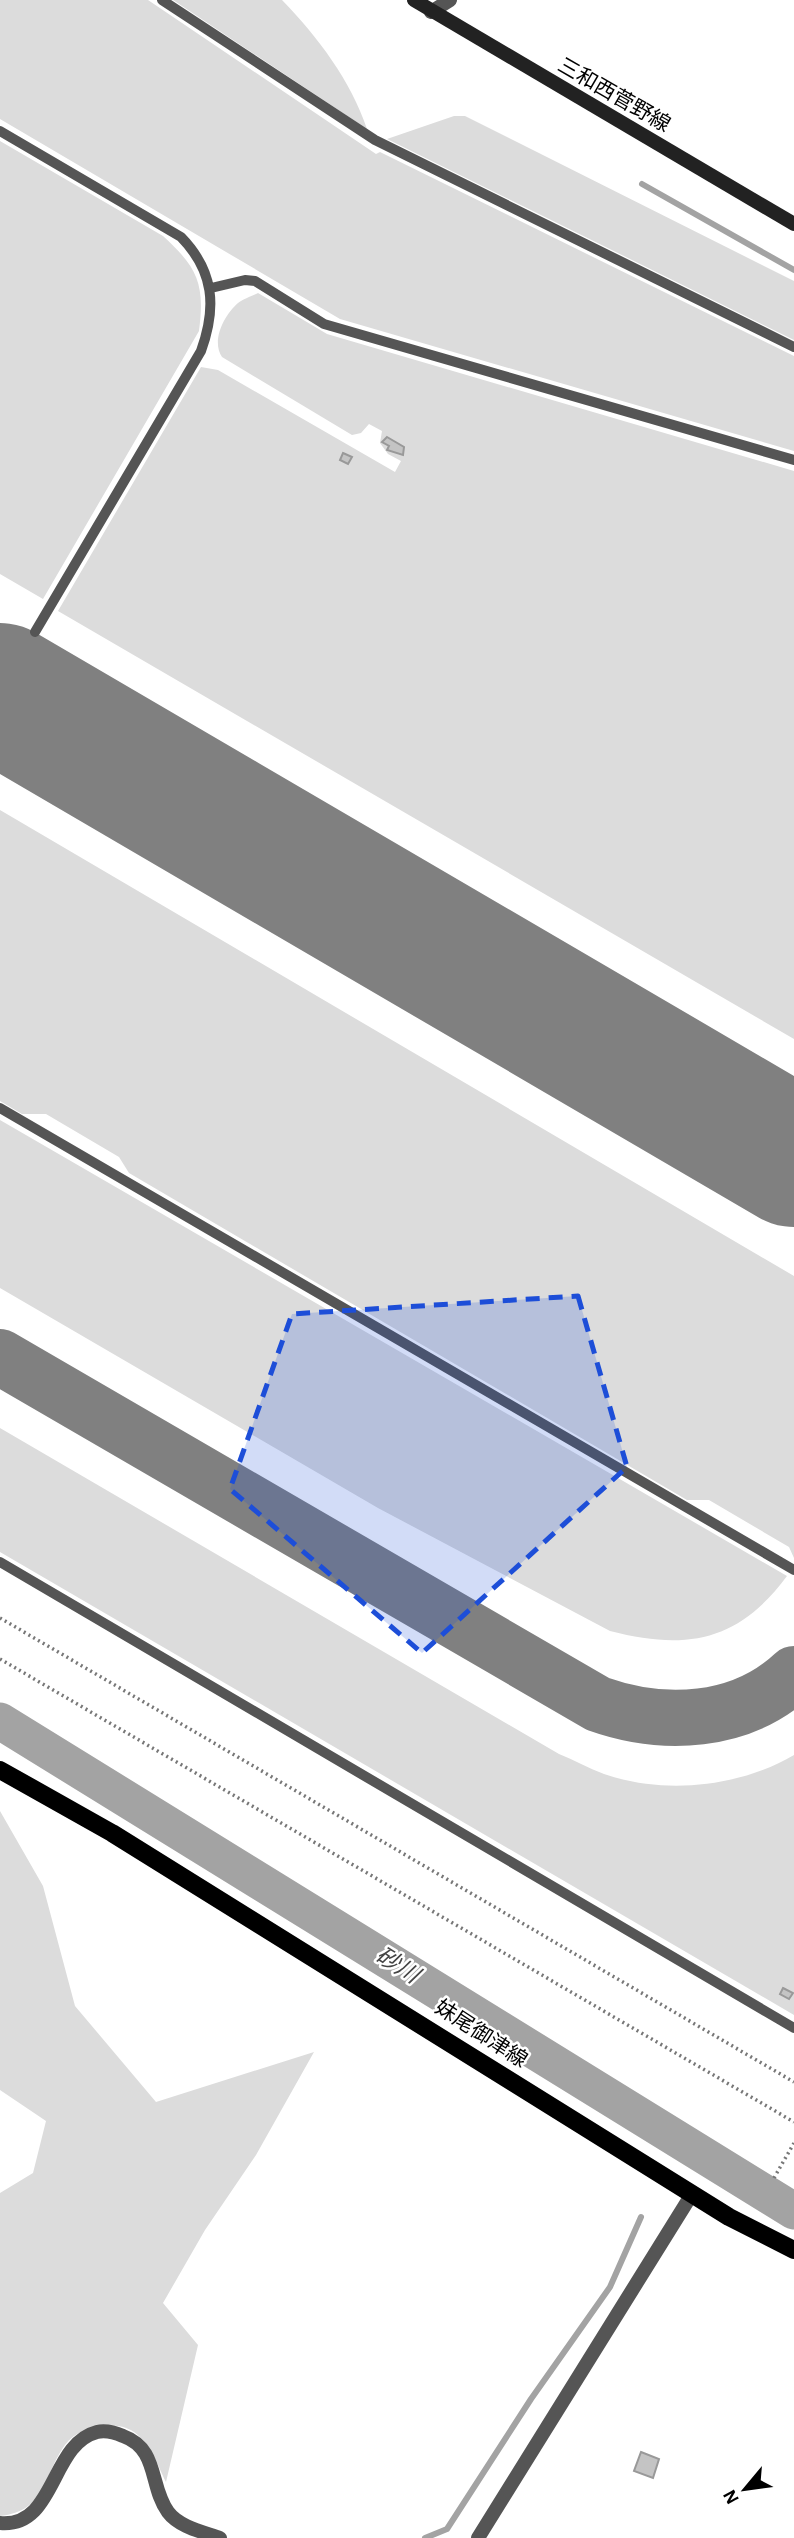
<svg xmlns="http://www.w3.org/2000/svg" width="794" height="2538" font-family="'Alegreya Sans','Noto Sans JP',sans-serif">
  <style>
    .green { fill: #dcdcdc }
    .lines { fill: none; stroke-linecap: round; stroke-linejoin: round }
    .stream { stroke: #a3a3a3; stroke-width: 6 }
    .river { stroke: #a3a3a3; stroke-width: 37 }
    .taxiway { stroke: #808080; stroke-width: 56 }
    .runway { stroke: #808080; stroke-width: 140 }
    .building { fill: #c4c4c4; stroke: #999; stroke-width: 2 }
    .path { stroke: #777; stroke-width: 3.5; stroke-dasharray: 2 3.5; stroke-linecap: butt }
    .service { stroke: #555; stroke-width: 10 }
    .minor { stroke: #555; stroke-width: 14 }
    .tertiary { stroke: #555; stroke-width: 14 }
    .secondary { stroke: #222; stroke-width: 14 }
    .primary { stroke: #000; stroke-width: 18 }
    .marked { fill: #1d4ed8; fill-opacity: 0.2; stroke: #1d4ed8; stroke-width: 5; stroke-dasharray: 14 9; stroke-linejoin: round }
    .labels { text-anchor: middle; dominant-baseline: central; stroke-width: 5; stroke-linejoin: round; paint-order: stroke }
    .street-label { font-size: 21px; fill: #000; stroke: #fff }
    .water-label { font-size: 23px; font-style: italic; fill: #444; stroke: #fff }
  </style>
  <rect width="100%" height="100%" fill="#fff"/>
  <path class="green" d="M0,0H148L376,154L380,152L794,356V451L340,319L0,119Z
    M173,0H282C318,37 351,81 367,129Z
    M454,116H465L794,281V340L387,139Z
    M0,141L163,236C198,268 205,284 199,331L43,599L0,574Z
    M258,293L327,334L794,471V1039L58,611L201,367L218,370L395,472L401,461L388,454L380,443L382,431L369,424L361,433L352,435L222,357C211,341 224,315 238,303C243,299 252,296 258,293Z
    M0,810L794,1276V1558L789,1547L709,1500H687L129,1173L119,1157L46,1114H22L0,1101Z
    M0,1120L787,1576C739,1641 687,1651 610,1631L378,1508L0,1288Z
    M0,1428L559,1754C574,1760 588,1768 604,1774C664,1795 740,1787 794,1755V2015L0,1552Z
    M0,1811L43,1886L75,2006L156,2102L314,2052L256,2155L205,2230L163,2303L198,2345L166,2482C158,2466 150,2443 134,2432C114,2419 79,2426 65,2445C43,2475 47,2511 0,2516V2193L33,2173L46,2121L0,2090Z"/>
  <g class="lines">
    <path class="stream" d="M642,184L794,270
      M670,2144L672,2137
      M425,2538L447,2529L531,2399L610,2287L641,2217"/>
    <path class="river" d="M0,1721L794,2211"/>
    <path class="taxiway" d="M0,1357L598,1704C663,1727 741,1724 794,1674"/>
    <path class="runway" d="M0,693L794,1157"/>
  </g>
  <path class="building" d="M387,437L404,447L403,455L387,450L389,446L382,442Z
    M343,453L352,457L348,464L340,460Z
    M783,1988L793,1993L789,1999L780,1994Z
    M641,2452L659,2459L653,2478L634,2471Z"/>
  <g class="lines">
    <path class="path" d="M0,1618L794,2082
      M0,1659L794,2122
      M774,2178L794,2143"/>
    <path class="service" d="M162,0L375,140L794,347
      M0,131L181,237C214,271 217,307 201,351L35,632
      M211,288L245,280L255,281L324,324L794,460
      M0,1108L794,1570
      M0,1562L794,2028"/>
    <path class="minor" d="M431,12L450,0
      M0,2523C56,2528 50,2444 97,2432C105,2430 116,2433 123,2436C159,2449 149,2486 168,2512C179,2527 203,2532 220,2538"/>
    <path class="tertiary" d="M478,2538L692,2194"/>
    <path class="secondary" d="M414,0L794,224"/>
    <path class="primary" d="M0,1770L112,1833L729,2217L794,2250"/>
  </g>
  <path class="marked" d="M578,1296L627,1467L422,1653L230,1489L292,1314Z"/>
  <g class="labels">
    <g class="street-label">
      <text transform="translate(614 95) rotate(30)">三和西菅野線</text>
      <text transform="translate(481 2034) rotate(33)">妹尾御津線</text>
    </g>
    <g class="water-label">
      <text transform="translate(397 1966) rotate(32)">砂川</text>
    </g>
  </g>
  <g transform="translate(745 2489) rotate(241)" stroke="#ffffff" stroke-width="5" paint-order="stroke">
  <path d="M0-5L12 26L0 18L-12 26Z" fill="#000000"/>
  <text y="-10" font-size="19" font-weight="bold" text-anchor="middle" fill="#000000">N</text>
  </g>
</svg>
